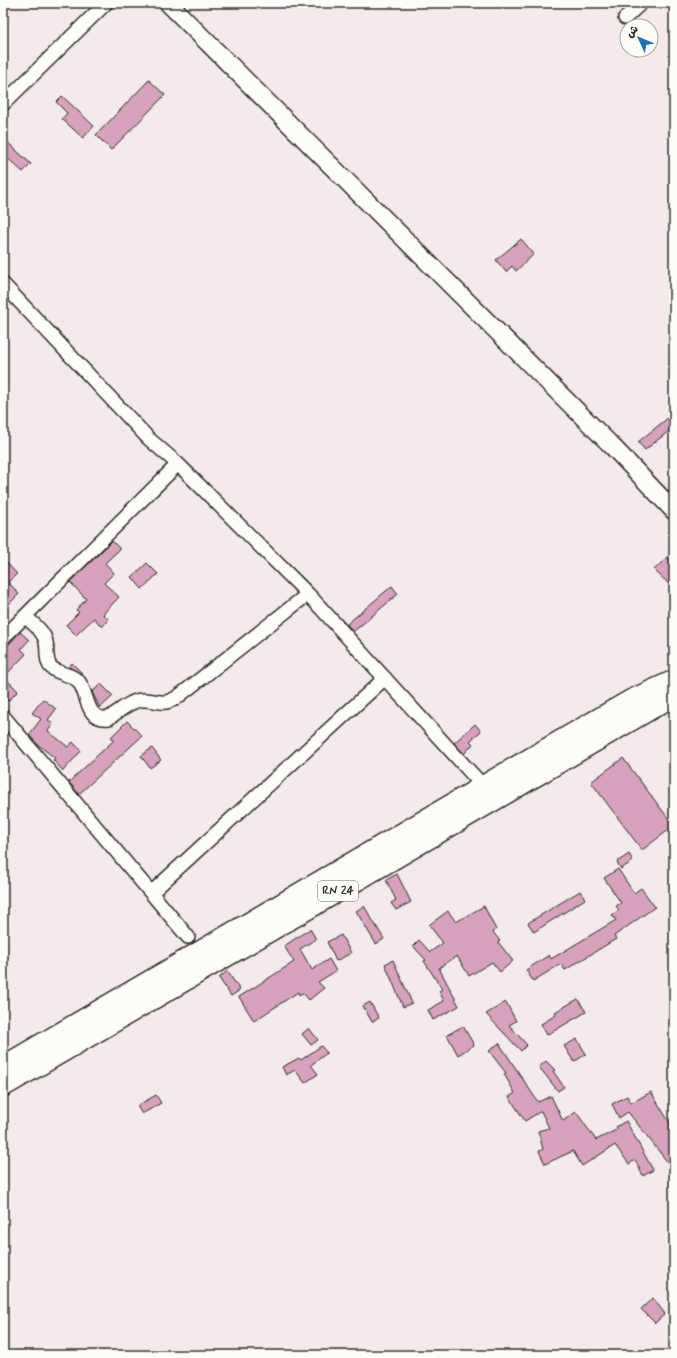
<svg xmlns="http://www.w3.org/2000/svg" width="677" height="1358" font-family="Mynerve,'Playpen Sans Arabic',sans-serif">
  <style>
    .building { fill: #d7a2bb; stroke: #2b2b2b }
    .lines { fill: none; stroke-linecap: round; stroke-linejoin: round }
    .minor-casing { stroke: #2b2b2b; stroke-width: 16 }
    .major-casing { stroke: #2b2b2b; stroke-width: 20 }
    .highway-casing { stroke: #2b2b2b; stroke-width: 22 }
    .minor { stroke: #fdfcf7; stroke-width: 13 }
    .major { stroke: #fdfcf7; stroke-width: 17 }
    .highway { stroke: #fdfcf7; stroke-width: 19 }
    .labels { text-anchor: middle; dominant-baseline: central; stroke-width: 3; stroke-linejoin: round; paint-order: stroke }
    .shield { fill: #fdfcf7; stroke: #6a6a68; stroke-width: 1 }
    .shield-label { font-size: 12px; font-weight: bold; fill: #2b2b2b }
  </style>
  <rect width="100%" height="100%" fill="#f5eaeb"/>
  <filter id="ink" filterUnits="userSpaceOnUse"><feTurbulence type="fractalNoise" baseFrequency=".025" numOctaves="2"/><feDisplacementMap in="SourceGraphic" scale="8" xChannelSelector="R" yChannelSelector="G"/><feConvolveMatrix kernelMatrix="1 2 1 2 8 2 1 2 1" color-interpolation-filters="sRGB"/></filter>
  <g filter="url(#ink)">
    <path class="building" d="M149,80L165,95L111,150L96,135Z
      M62,96L94,126L83,138L62,119L67,113L56,102Z
      M3,138L31,164L23,172L3,154Z
      M521,239L534,254L516,271L512,266L506,272L496,260Z
      M674,413V427L645,450L638,442Z
      M112,541L120,549L105,563L114,573L104,583L119,597L103,614L109,620L102,627L94,618L76,635L66,625L79,612L76,610L86,599L70,582Z
      M667,557L674,564V579L669,584L654,570Z
      M3,559L17,574L8,582L19,594L3,610Z
      M147,563L158,574L142,589L132,577Z
      M392,586L398,594L353,632L347,624Z
      M20,632L29,640L21,649L26,654L4,677L18,691L8,701L3,696V646L9,644Z
      M72,663L82,673V674L69,667Z
      M101,684L113,696L100,708L92,692Z
      M43,699L56,709L48,720L53,724L48,731L68,747L73,742L81,751L63,771L53,760L55,758L37,744L29,735L41,719L32,713Z
      M127,721L142,736L79,794L69,782L114,740L111,737Z
      M475,724L481,731L470,741L473,744L464,754L454,743Z
      M152,748L161,760L150,768L141,756Z
      M623,758L674,826L642,850L591,782Z
      M629,854L633,861L621,869L617,862Z
      M618,869L634,893L641,888L655,907L614,936L616,939L565,970L561,964L533,981L526,970L549,955L551,959L616,920L612,915L619,910L616,906L621,903L604,878Z
      M397,874L411,902L396,910L391,903L396,900L386,880Z
      M580,891L585,899L534,932L528,923Z
      M364,906L384,939L376,944L356,911Z
      M484,906L496,930L493,932L500,941L498,942L513,961L500,972L492,962L469,976L457,956L439,968L459,1006L433,1020L428,1010L444,1001L439,991L442,989L424,961L426,960L413,946L419,940L430,952L443,943L429,925L448,911L456,922Z
      M310,929L316,939L300,949L312,970L329,959L336,971L318,982L324,988L309,1000L303,993L299,995L298,992L254,1021L239,997L294,962L284,946Z
      M341,935L351,953L336,961L327,942Z
      M393,960L412,1003L403,1007L385,964Z
      M227,971L240,990L231,996L219,978Z
      M578,999L586,1012L547,1035L541,1024L556,1015L555,1012Z
      M370,1002L379,1018L372,1022L363,1006Z
      M506,1002L516,1021L509,1025L527,1045L521,1051L486,1014Z
      M463,1026L474,1045L458,1055L447,1035Z
      M309,1028L318,1040L311,1045L302,1034Z
      M577,1039L586,1054L574,1062L564,1046Z
      M499,1043L538,1102L551,1096L563,1121L576,1112L596,1140L618,1129L616,1127L626,1121L653,1170L643,1176L635,1160L629,1164L615,1145L582,1166L573,1151L545,1164L539,1151L543,1149L538,1131L549,1128L541,1111L525,1121L509,1097L515,1093L504,1074L506,1073L489,1051Z
      M321,1046L327,1053L311,1065L318,1074L305,1083L295,1070L286,1075L282,1067L299,1058L301,1060Z
      M546,1061L555,1070L553,1071L564,1087L558,1091L539,1067Z
      M651,1092L674,1130V1160L669,1164L628,1112L619,1118L612,1104L627,1096L631,1103Z
      M156,1095L161,1103L142,1114L137,1106Z
      M653,1298L665,1314L655,1323L641,1309Z"/>
    <g class="lines">
      <defs>
        <path id="minor" d="M625,18L641,3
          M3,104L106,3
          M3,284L149,439L178,464L3,638
          M178,464L308,594L483,786
          M25,616C32,623 44,631 46,642C48,650 45,658 50,666C57,675 72,673 79,682C89,695 85,721 109,718C118,712 131,700 142,700C160,699 161,708 179,696L308,594
          M3,716L188,937
          M151,893L385,678"/>
        <path id="major" d="M168,3L612,446L674,511"/>
        <path id="highway" d="M3,1066L571,734L630,700L674,680
          M3,1087L674,696"/>
      </defs>
      <use href="#minor" class="minor-casing"/>
      <use href="#major" class="major-casing"/>
      <use href="#highway" class="highway-casing"/>
      <use href="#minor" class="minor"/>
      <use href="#major" class="major"/>
      <use href="#highway" class="highway"/>
    </g>
  </g>
  <g class="labels">
    <rect class="shield" x="318" y="881" width="40" height="20" rx="3"/>
    <g class="shield-label">
      <text x="338" y="891">RN 24</text>
    </g>
  </g>
  <rect width="677" height="1358" fill="none" stroke="#fdfcf7" stroke-width="16"/>
  <rect x="8" y="8" width="661" height="1342" fill="none" stroke="#2b2b2b" stroke-width="1.5" filter="url(#ink)"/>
  <g transform="translate(639 38) rotate(314)"><circle r="19" fill="#fdfcf7" stroke="#a9a8a5"/>
  <path d="M0-3L7 15L0 10L-7 15Z" fill="#1f6fb2"/>
  <text y="-6" font-size="11" font-weight="bold" text-anchor="middle" fill="#2b2b2b">ش</text>
  </g>
</svg>
